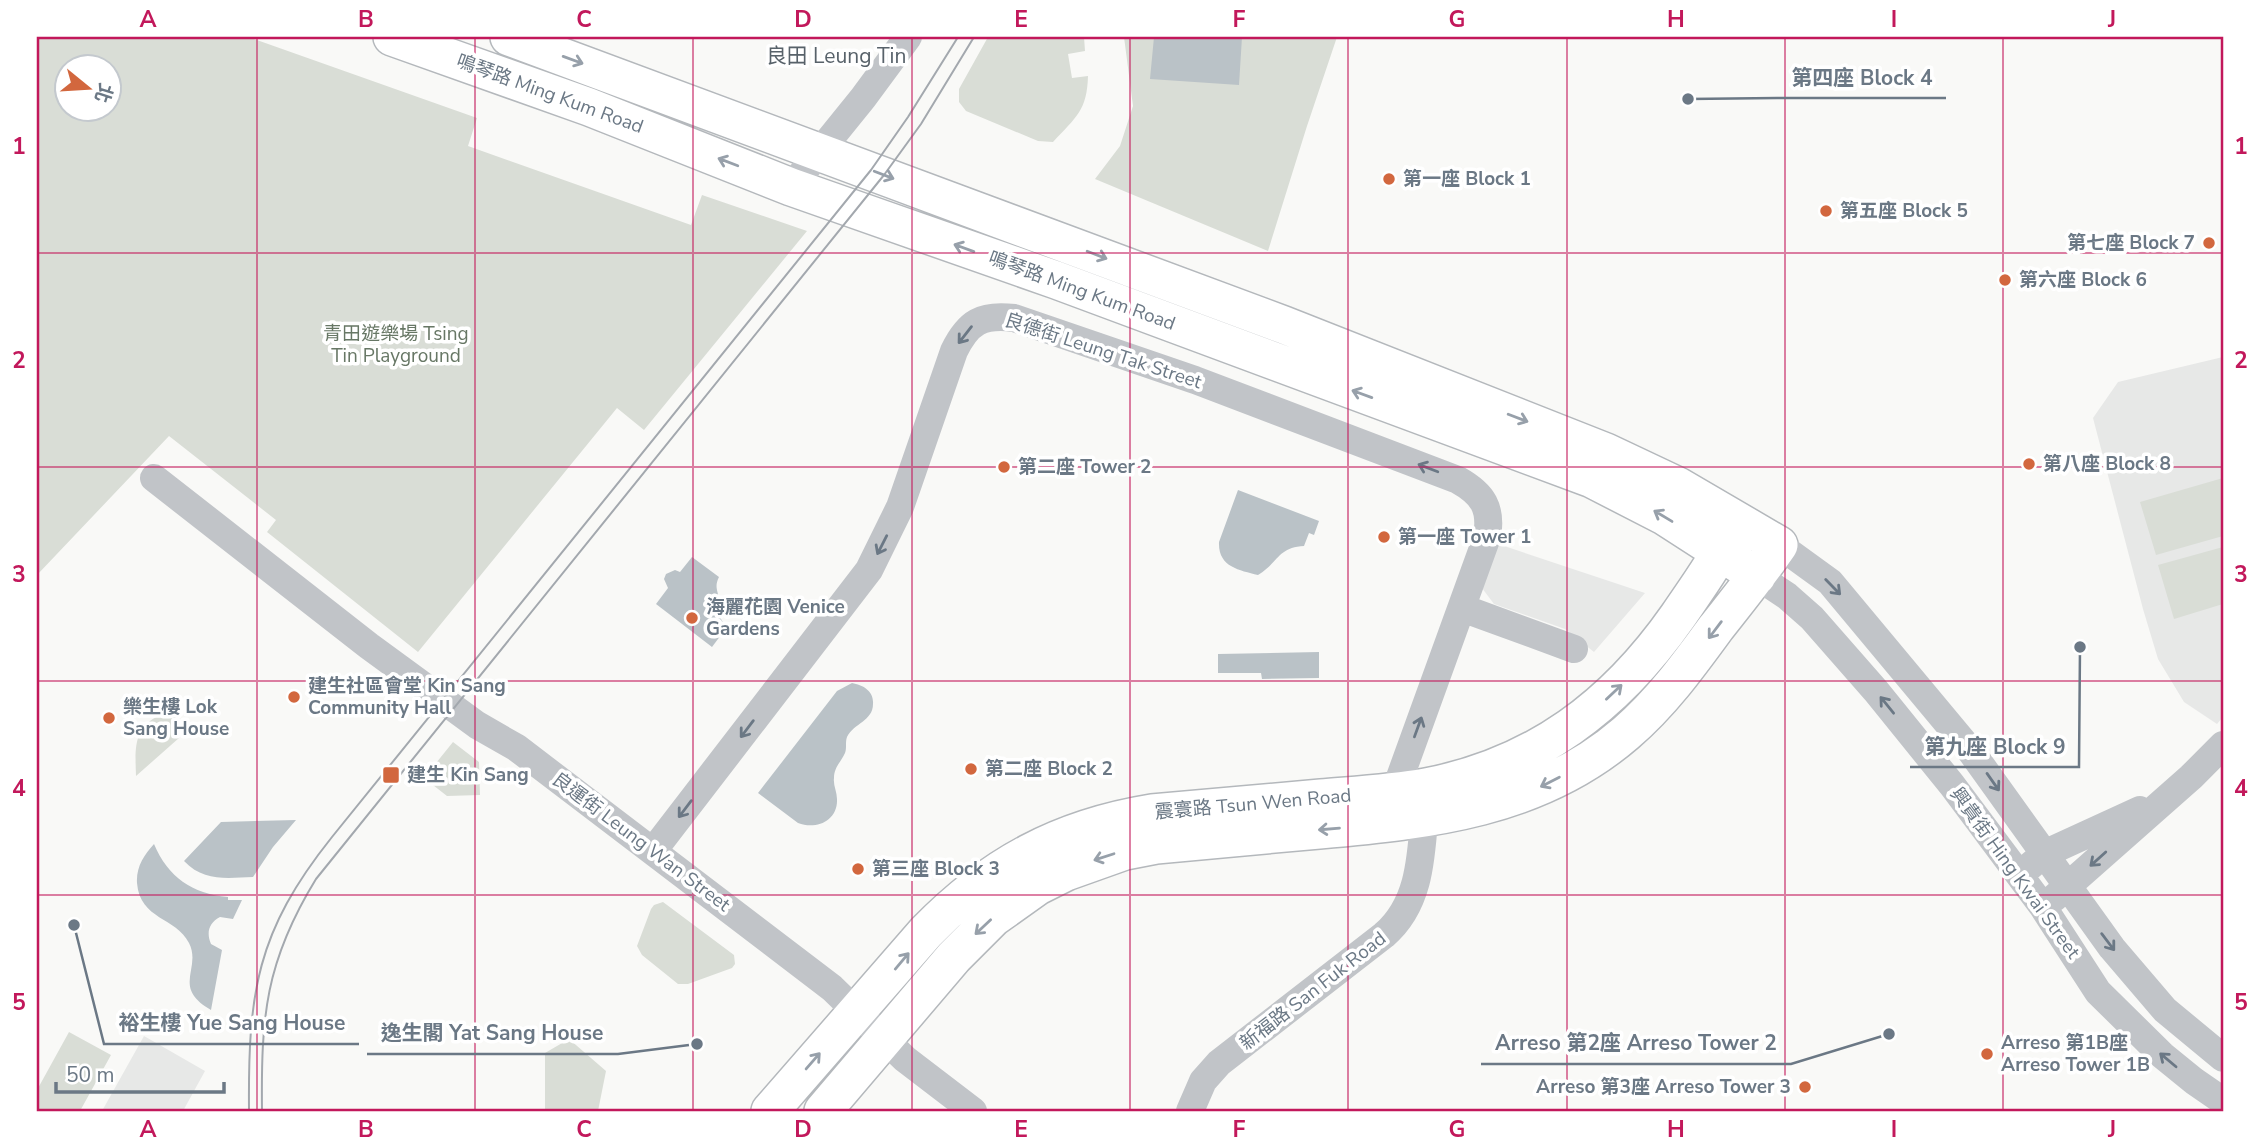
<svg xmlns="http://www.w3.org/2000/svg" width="2260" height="1148" font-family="'Nunito Sans','Noto Sans TC',sans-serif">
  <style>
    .built { fill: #e7e8e7 }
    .green { fill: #d9ddd6; fill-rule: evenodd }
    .water { fill: #bac2c7 }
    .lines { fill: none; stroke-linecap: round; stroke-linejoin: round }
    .major-casing { stroke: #b4b8bc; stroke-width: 40 }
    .minor { stroke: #c1c4c8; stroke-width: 28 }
    .major { stroke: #fff; stroke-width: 37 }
    .tram { stroke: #a3a8ae; stroke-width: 2 }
    .oneway { stroke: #97a0aa }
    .oneway2 { stroke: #6b7885 }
    .grid { fill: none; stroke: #c2185b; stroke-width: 2; stroke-opacity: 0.55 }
    .poi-dot { fill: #d2673e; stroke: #fff; stroke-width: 2.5 }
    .labels { text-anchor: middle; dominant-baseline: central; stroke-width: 7; stroke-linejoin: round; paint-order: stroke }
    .street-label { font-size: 19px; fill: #6b7885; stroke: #fff }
    .poi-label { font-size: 19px; font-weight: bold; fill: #6b7885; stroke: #fff; text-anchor: start }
    .park-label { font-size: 19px; fill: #677765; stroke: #fff }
    .neighbourhood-label { font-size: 21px; fill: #58626a; stroke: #fff }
    .leader { fill: none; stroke: #6b7885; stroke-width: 2.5 }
    .callout-dot { fill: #6b7885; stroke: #fff; stroke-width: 2.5 }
    .callout-label { font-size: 21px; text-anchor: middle; font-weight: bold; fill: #6b7885; stroke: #fff; stroke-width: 7; stroke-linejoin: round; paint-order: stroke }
    .neatline { fill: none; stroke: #c2185b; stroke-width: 2.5 }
    .grid-label { font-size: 23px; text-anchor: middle; font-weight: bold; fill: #c2185b }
  </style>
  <rect width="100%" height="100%" fill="#f9f9f7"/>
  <path class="built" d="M2223,357V717L2217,724L2184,702L2158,659L2143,609L2093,418L2118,382Z
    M1498,544L1645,593L1594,652L1565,629L1494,604L1482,588Z
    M144,1036L205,1071L183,1111H102Z"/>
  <path class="green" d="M37,37H248L477,118L468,146L691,225L702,195L807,231L644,430L617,408L418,652L267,532L276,520L169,436L37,575ZM108,66V108H66V66Z
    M988,37H1084L1085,51L1068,54L1072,78L1088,76C1087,111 1076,117 1053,142L1038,141L966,111L959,102V89Z
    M1124,37H1337L1307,126L1268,251L1095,179L1120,146L1133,106Z
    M2223,478V536L2156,555L2140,502Z
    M2223,547V604L2174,619L2158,565Z
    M165,713H171L180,721L182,733L179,738L136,776C135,747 133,725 165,713Z
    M453,742L479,762L480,795L447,796L424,778Z
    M663,902L734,955L735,964L732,968L688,984H678L642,955L637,946L651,909L654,905Z
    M69,1032L111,1055L80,1111H37V1090Z
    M569,1039L606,1071L598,1111H545V1053Z"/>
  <path class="water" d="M1154,37H1242L1239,85L1150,79Z
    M1238,490L1319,521L1314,535L1309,533L1304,546C1278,547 1278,563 1258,575C1239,570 1218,567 1219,542Z
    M692,557L719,577C714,587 718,590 719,600C721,611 717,618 727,627L712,647L656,604L668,588L664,579L666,574L675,570L680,572Z
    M1319,652V678L1262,679L1261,673H1218V654Z
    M852,683C863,685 874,691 873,704C873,721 854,723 847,737C845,742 847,748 845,753C841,762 834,767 834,778C833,785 837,792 837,799C838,821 816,830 798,823L758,793L837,691Z
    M296,820L273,847L253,877C227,878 204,882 184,861L221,822Z
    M154,844C168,877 192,894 228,897V900H242L233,919L220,917C209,923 206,932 211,944L222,950L211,1010C171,987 202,969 189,943C176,917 140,920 137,883C136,867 144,855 154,844Z"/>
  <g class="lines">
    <defs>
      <path id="major" d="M392,37L589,107L791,187L1056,280L1592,479L1664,516L1757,576
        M509,37L1284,325L1606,452L1678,486L1779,545C1759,574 1737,601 1715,629C1688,666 1661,703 1626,733C1538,809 1430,820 1319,830C1265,835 1210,840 1156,845L1125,851L1066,872L1038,886L993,918L954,957L823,1111
        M770,1111L926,932C991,865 1060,828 1152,813C1208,808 1264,803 1321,798C1356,795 1392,793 1426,787C1536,766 1615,706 1678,616C1697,588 1717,561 1731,530"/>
    </defs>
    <use href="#major" class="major-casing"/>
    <path class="minor" d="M791,187L863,98L908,37
      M154,478L369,646L477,725L517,748L832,988L905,1059L973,1111
      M1779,545L1830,582L1970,750L2112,948L2165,1010L2223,1058
      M1757,576L1787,596L1812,618L1876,691L1952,785L2043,907L2098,992L2162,1055L2194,1081L2223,1101
      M1462,608L1574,649
      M653,851L869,570L900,507L954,351C968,322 982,314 1014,318L1195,380L1458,480C1483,494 1492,508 1487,537L1395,791
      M2030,866L2044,854L2140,810
      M2054,898L2191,777L2223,745
      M1190,1111L1203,1081L1219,1063L1384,935C1418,906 1421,862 1424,820"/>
    <use href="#major" class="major"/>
    <path class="tram" d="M249,1111C248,993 256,932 332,837L871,170L908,117L958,37
      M262,1111C261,1017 265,962 316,879L884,175L921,124L974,37"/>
  </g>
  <defs><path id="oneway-shaft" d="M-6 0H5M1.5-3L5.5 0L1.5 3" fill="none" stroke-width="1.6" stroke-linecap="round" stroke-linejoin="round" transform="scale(1.75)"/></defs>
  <g class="oneway">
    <use href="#oneway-shaft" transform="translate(573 60) rotate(20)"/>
    <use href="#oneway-shaft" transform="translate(728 162) rotate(-159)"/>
    <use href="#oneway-shaft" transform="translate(884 175) rotate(21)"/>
    <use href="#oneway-shaft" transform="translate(964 248) rotate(-160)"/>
    <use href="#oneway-shaft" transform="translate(1097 255) rotate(21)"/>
    <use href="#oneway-shaft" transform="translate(1362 394) rotate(-160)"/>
    <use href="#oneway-shaft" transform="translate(1518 418) rotate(21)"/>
    <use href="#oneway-shaft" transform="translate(1663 516) rotate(-149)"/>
    <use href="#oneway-shaft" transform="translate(1715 630) rotate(127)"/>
    <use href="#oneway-shaft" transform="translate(1614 692) rotate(-43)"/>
    <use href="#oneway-shaft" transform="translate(1550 782) rotate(153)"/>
    <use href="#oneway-shaft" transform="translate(1329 829) rotate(175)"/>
    <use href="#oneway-shaft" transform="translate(1104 857) rotate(162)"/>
    <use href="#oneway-shaft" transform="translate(983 927) rotate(137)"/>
    <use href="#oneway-shaft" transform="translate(902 961) rotate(-50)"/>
    <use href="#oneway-shaft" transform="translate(813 1061) rotate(-49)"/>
  </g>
  <g class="oneway2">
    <use href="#oneway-shaft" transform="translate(965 335) rotate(128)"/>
    <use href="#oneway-shaft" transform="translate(1428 468) rotate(-159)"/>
    <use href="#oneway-shaft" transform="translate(882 545) rotate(117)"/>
    <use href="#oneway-shaft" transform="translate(1833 587) rotate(46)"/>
    <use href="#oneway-shaft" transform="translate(1887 705) rotate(-129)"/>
    <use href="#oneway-shaft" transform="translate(1418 727) rotate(-70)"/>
    <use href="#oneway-shaft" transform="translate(747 729) rotate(127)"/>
    <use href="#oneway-shaft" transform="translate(1993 782) rotate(55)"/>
    <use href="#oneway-shaft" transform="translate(685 809) rotate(127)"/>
    <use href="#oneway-shaft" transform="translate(2098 859) rotate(138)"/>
    <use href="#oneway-shaft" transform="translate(2108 942) rotate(53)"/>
    <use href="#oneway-shaft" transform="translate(2168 1060) rotate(-140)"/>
  </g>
  <path class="grid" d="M257,37V1111M475,37V1111M693,37V1111M912,37V1111M1130,37V1111M1348,37V1111M1567,37V1111M1785,37V1111M2003,37V1111M37,253H2223M37,467H2223M37,681H2223M37,895H2223"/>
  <g class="poi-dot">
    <circle cx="1389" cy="179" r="7"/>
    <circle cx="1826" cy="211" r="7"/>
    <circle cx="2209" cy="243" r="7"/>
    <circle cx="2005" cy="280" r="7"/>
    <circle cx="2029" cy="464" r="7"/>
    <circle cx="1004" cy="467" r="7"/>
    <circle cx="1384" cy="537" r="7"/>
    <circle cx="692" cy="618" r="7"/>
    <circle cx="294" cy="697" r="7"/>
    <circle cx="109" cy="718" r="7"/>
    <circle cx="971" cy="769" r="7"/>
    <rect x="382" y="766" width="18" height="18" rx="3.5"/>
    <circle cx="858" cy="869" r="7"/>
    <circle cx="1987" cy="1054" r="7"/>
    <circle cx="1805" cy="1087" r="7"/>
  </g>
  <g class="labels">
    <g class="street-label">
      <text transform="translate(550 94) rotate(20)">鳴琴路 Ming Kum Road</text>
      <text transform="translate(1082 291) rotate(20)">鳴琴路 Ming Kum Road</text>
      <text transform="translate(1103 351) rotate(18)">良德街 Leung Tak Street</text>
      <text transform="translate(1253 804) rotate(-5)">震寰路 Tsun Wen Road</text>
      <text transform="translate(641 842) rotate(37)">良運街 Leung Wan Street</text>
      <text transform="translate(2015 873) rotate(54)">興貴街 Hing Kwai Street</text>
      <text transform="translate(1313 991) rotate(-38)">新福路 San Fuk Road</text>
    </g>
    <g class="poi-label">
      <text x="1403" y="179">第一座 Block 1</text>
      <text x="1840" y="211">第五座 Block 5</text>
      <text x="2195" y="243" text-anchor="end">第七座 Block 7</text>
      <text x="2019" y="280">第六座 Block 6</text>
      <text x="2043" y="464">第八座 Block 8</text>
      <text x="1018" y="467">第二座 Tower 2</text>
      <text x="1398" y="537">第一座 Tower 1</text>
      <text x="706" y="607">海麗花園 Venice<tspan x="706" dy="22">Gardens</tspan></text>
      <text x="308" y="686">建生社區會堂 Kin Sang<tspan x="308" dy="22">Community Hall</tspan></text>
      <text x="123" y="707">樂生樓 Lok<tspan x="123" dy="22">Sang House</tspan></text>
      <text x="985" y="769">第二座 Block 2</text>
      <text x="407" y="775">建生 Kin Sang</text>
      <text x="872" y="869">第三座 Block 3</text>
      <text x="2001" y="1043">Arreso 第1B座<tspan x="2001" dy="22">Arreso Tower 1B</tspan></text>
      <text x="1791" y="1087" text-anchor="end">Arreso 第3座 Arreso Tower 3</text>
    </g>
    <g class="park-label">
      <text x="396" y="334">青田遊樂場 Tsing<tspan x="396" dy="22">Tin Playground</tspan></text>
    </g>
    <g class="neighbourhood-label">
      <text x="836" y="56">良田 Leung Tin</text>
    </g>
  </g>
  <path class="leader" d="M1688 99L1777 98H1946M2080 647L2079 767H1910M74 925L104 1044H359M697 1044L618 1054H367M1889 1034L1791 1064H1481"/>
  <g class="callout-dot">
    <circle cx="1688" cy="99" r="7"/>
    <circle cx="2080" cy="647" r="7"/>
    <circle cx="74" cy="925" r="7"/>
    <circle cx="697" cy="1044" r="7"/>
    <circle cx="1889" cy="1034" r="7"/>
  </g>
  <g class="callout-label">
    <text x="1862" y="85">第四座 Block 4</text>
    <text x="1995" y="754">第九座 Block 9</text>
    <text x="232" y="1030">裕生樓 Yue Sang House</text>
    <text x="492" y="1040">逸生閣 Yat Sang House</text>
    <text x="1636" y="1050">Arreso 第2座 Arreso Tower 2</text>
  </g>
  <rect width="2260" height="1148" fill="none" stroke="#ffffff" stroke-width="77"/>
  <g transform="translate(88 88) rotate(108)"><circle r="33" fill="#ffffff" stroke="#c4c9ce" stroke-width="2"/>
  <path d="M0-5L12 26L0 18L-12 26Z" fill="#d2673e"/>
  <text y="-10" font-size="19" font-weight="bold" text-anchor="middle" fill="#6b7885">北</text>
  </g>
  <path d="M56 1082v10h168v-10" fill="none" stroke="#6b7885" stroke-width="3.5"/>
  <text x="66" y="1082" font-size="21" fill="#6b7885" stroke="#ffffff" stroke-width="5" paint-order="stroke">50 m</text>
  <rect x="38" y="38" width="2184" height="1072" class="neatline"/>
  <g class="grid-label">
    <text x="148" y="27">A</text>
    <text x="366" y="27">B</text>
    <text x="584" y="27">C</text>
    <text x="803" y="27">D</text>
    <text x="1021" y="27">E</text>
    <text x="1239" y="27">F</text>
    <text x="1457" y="27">G</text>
    <text x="1676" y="27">H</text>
    <text x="1894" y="27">I</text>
    <text x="2112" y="27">J</text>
    <text x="19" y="154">1</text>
    <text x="2241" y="154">1</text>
    <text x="19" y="368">2</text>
    <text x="2241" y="368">2</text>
    <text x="19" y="582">3</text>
    <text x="2241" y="582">3</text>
    <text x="19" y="796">4</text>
    <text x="2241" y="796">4</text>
    <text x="19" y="1010">5</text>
    <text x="2241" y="1010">5</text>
    <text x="148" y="1137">A</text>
    <text x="366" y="1137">B</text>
    <text x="584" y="1137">C</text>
    <text x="803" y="1137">D</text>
    <text x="1021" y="1137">E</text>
    <text x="1239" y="1137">F</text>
    <text x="1457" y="1137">G</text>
    <text x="1676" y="1137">H</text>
    <text x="1894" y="1137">I</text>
    <text x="2112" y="1137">J</text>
  </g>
</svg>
